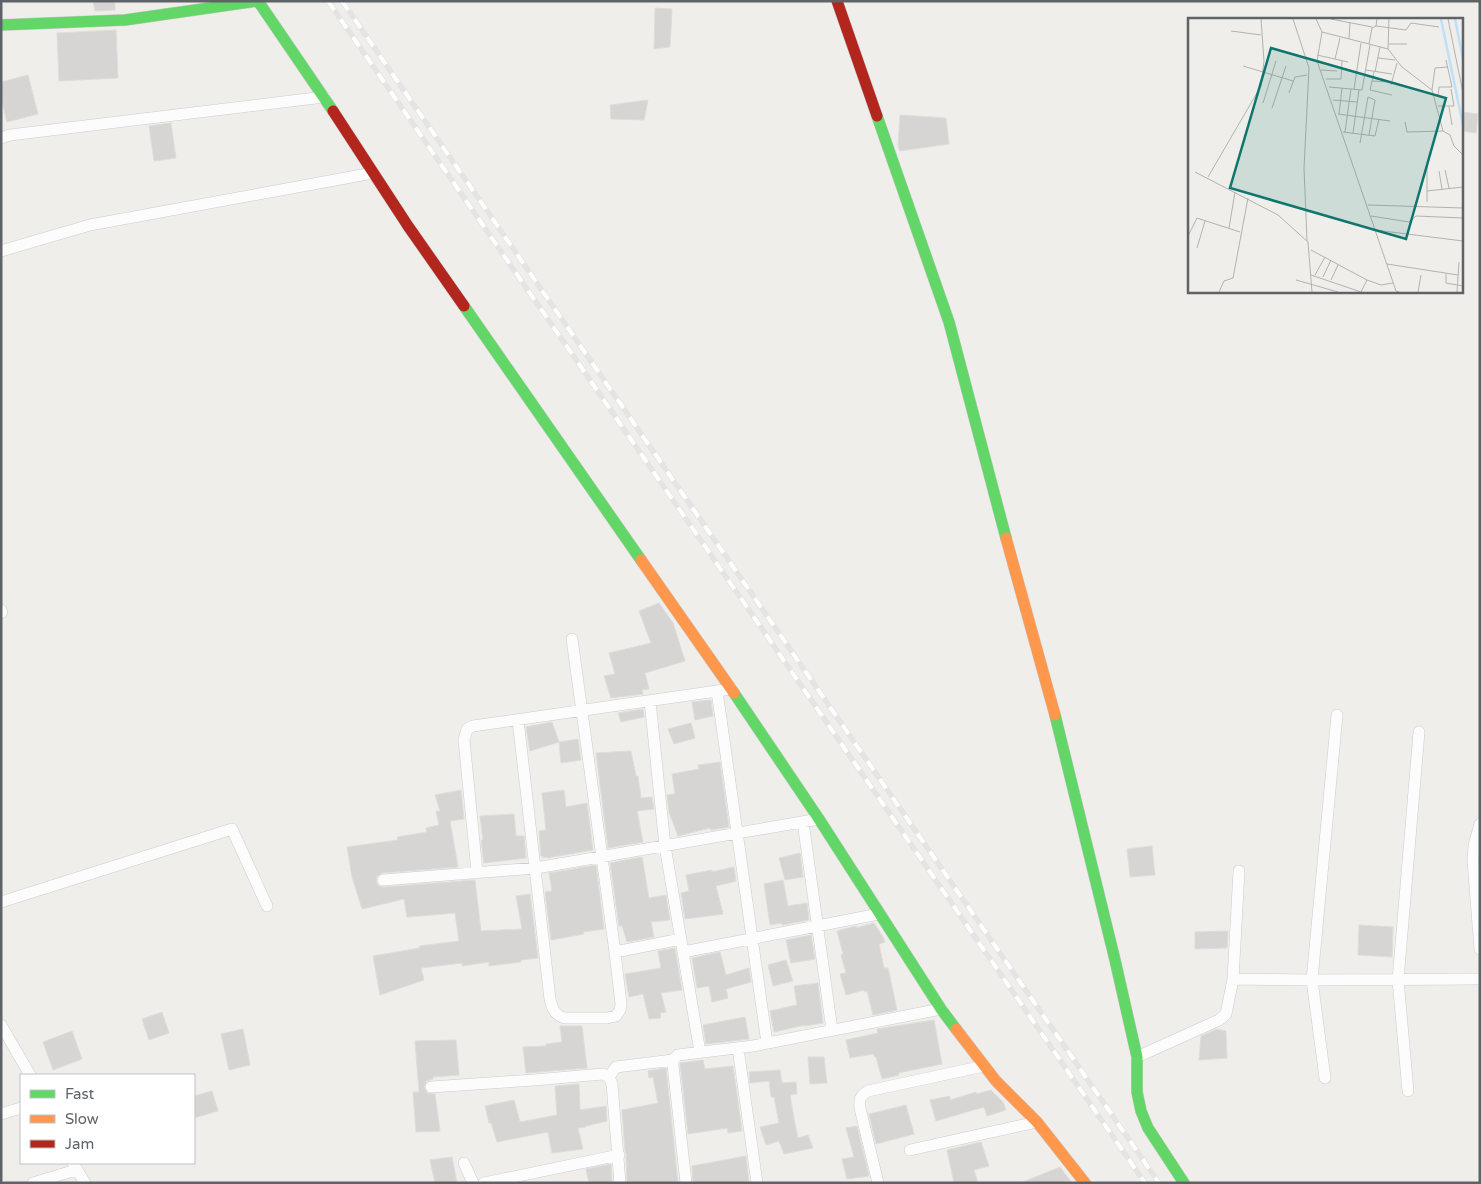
<svg xmlns="http://www.w3.org/2000/svg" width="1481" height="1184" font-family="'Varela Round',sans-serif">
  <style>
    .building { fill: #d6d5d3; stroke: #deddd9 }
    .lines { fill: none; stroke-linecap: round; stroke-linejoin: round }
    .street-casing { stroke: #cbcccc; stroke-width: 12 }
    .fast-casing { stroke: #cacacb; stroke-width: 12 }
    .slow-casing { stroke: #cacacb; stroke-width: 12 }
    .jam-casing { stroke: #cacacb; stroke-width: 12 }
    .street { stroke: #fdfcfc; stroke-width: 11 }
    .fast { stroke: #63d668; stroke-width: 11 }
    .slow { stroke: #ff974d; stroke-width: 11 }
    .jam { stroke: #b3261e; stroke-width: 11 }
    .rail-casing { stroke: #e4e4e4; stroke-width: 5.5 }
    .rail { stroke: #fff; stroke-width: 4; stroke-dasharray: 11; stroke-linecap: butt }
    .inset-river { fill: none; stroke: #bfe0f9; stroke-width: 2.5 }
    .inset-road { fill: none; stroke: #b1b2b2; stroke-width: 1 }
    .view { fill: #0f766e; fill-opacity: 0.15; stroke: #0f766e; stroke-width: 2.5 }
    .inset-edge { fill: none; stroke: #5f6368; stroke-width: 2.5 }
  </style>
  <rect width="100%" height="100%" fill="#efeeea"/>
  <path class="building" d="M93,1H115V10L95,11Z
    M655,8L672,9L670,47L654,49Z
    M116,30L118,78L59,81L57,33Z
    M28,75L38,114L7,122L1,98V82Z
    M648,100L644,120L611,119L610,105Z
    M1462,112L1478,114L1476,133L1462,131Z
    M900,115L946,118L949,144L900,151L898,146Z
    M171,123L176,158L154,161L149,126Z
    M659,603L673,623L685,661L645,673L649,689L642,690L643,694L611,698L604,676L615,674L609,653L651,643L639,611Z
    M711,700L713,716L695,720L692,702Z
    M643,709L644,717L621,722L618,713Z
    M552,722L559,742L530,751L526,727Z
    M691,723L695,738L674,744L668,729Z
    M578,739L581,760L561,763L559,742Z
    M631,751L636,776H638L641,798L652,797L654,809L637,811L643,842L608,848L596,753Z
    M720,762L729,827L711,830L710,828L678,836L669,812L667,795L675,794L672,774L699,769L698,765Z
    M461,790L464,819L450,821L458,867L382,873L376,877L377,884L379,886L384,887L475,880L481,931L522,929L516,896L530,894L538,958L521,960V962L489,966V962L462,966V963L421,968L424,980L380,995L373,956L420,948L419,946L459,941L455,913L407,917L404,899L362,909L352,877L347,847L398,840L397,837L427,832L426,828L439,825L436,811H440L435,795Z
    M564,790L566,807L587,803L593,850L547,858V857L543,858V856H541L539,831L546,830L542,793Z
    M514,814L516,836H524L526,858L484,863L481,840H483L480,816Z
    M1152,846L1155,875L1130,877L1127,849Z
    M800,853L803,877L785,880L779,858Z
    M642,857L649,898L666,895L670,920L651,922L654,937L627,942L622,926H619L610,863Z
    M596,865L604,929L583,932L584,934L551,940L545,892L552,891L549,873Z
    M734,867L736,881L716,886L723,914L685,919L681,893L689,891L686,875L712,870V872Z
    M783,880L788,906L807,903L809,920L782,925V923L770,925L764,884Z
    M874,923L883,937L885,942L879,944L884,968H888L897,1010L873,1015L867,991L864,992V990L846,995L840,974L846,973L841,955L843,954L837,931L856,926V928Z
    M1359,925L1393,927L1392,957L1358,955Z
    M1228,931L1227,948L1195,949V932Z
    M811,935L815,959L791,963L786,940Z
    M675,948L682,990L661,993L666,1012L660,1013L661,1018L649,1019L643,994L629,997L625,974L661,968L658,951Z
    M720,952L726,975L749,968L751,982L726,989L728,998L712,1002L709,986L697,988L692,958Z
    M786,960L793,981L773,986L768,965Z
    M818,983L823,1023L805,1026V1025L774,1032L770,1011L797,1005L794,986Z
    M162,1012L169,1033L149,1040L142,1019Z
    M745,1017L749,1039L706,1044L703,1025Z
    M934,1020L942,1064L898,1073L899,1075L882,1079L876,1057H875L873,1054L850,1058L846,1040L878,1033L877,1029Z
    M560,1026H582L587,1068L526,1073L523,1047L546,1046V1044L562,1042Z
    M243,1029L250,1065L229,1070L221,1034Z
    M1217,1029L1226,1031L1227,1058L1199,1060L1201,1036Z
    M72,1031L82,1059L53,1070L43,1042Z
    M456,1040L459,1075L433,1077V1079L426,1081L424,1087L427,1093L435,1094L440,1131L416,1132L413,1092H419L415,1041Z
    M808,1057H824L827,1083L810,1084Z
    M703,1060L705,1069L733,1066L742,1131L728,1133L727,1128L688,1134L680,1063Z
    M666,1068L678,1183H627L626,1154L625,1150L622,1110L658,1103L653,1077L649,1078L648,1071Z
    M780,1070L782,1083L796,1082L797,1094L790,1095L795,1124L798,1138L808,1135L813,1148L784,1154L779,1141L766,1145L760,1127L779,1123L774,1097H771L769,1081L750,1083L749,1072Z
    M579,1084L580,1110L606,1106L607,1121L586,1126V1127L578,1128L583,1149L552,1153L548,1132L497,1142L491,1123H489L485,1106L514,1100L520,1122L557,1115L555,1086Z
    M991,1090L1003,1102L1006,1110L987,1116L984,1107L936,1121L930,1100L950,1096V1100L976,1092L977,1094Z
    M212,1091L218,1111L194,1118V1096Z
    M906,1105L914,1134L876,1144L869,1114Z
    M857,1126L869,1176L847,1179L842,1159L854,1157L846,1128Z
    M981,1142L989,1166L974,1170L978,1183H954L947,1150Z
    M746,1156L749,1183H693L692,1166Z
    M452,1157L457,1183H435L430,1160Z
    M611,1164L612,1183H589L586,1169Z
    M1060,1167L1072,1183H1023V1182Z"/>
  <g class="lines">
    <defs>
      <path id="street" d="M1,138L10,135L324,97
        M1,251L90,225L373,173
        M1,610L2,612
        M717,691L767,1043
        M650,701L665,846L700,1052
        M518,720L550,999C552,1008 554,1014 564,1018H607L616,1016L620,1010L621,1004L615,952L572,639
        M803,822L832,1030
        M1480,824L1474,845L1473,861L1480,949
        M477,872L464,740L467,729L473,726L731,689
        M383,880L536,868L819,819
        M1,902L232,829L267,906
        M615,952L681,939
        M683,952L879,914
        M1233,979L1312,980L1480,979
        M1,1025L30,1075
        M738,1048L757,1183
        M1137,1057L1219,1020L1226,1014L1233,979L1239,871
        M609,1077L616,1067L673,1060
        M1325,1078L1312,980L1337,715
        M431,1087L534,1080L603,1074L609,1077L612,1084L620,1183
        M1408,1091L1398,980L1419,732
        M1,1114L21,1108
        M910,1150L1037,1122
        M73,1163L85,1183
        M464,1163L473,1183
        M33,1183L76,1170
        M484,1183L619,1155
        M686,1183L673,1065V1060L678,1055L753,1046L941,1009
        M878,1183L860,1108C859,1099 860,1096 868,1091L984,1066"/>
      <path id="fast" d="M1,25L125,20L258,1L333,111
        M877,116L949,322L1006,538
        M464,306L641,560
        M734,693L819,819L941,1009L956,1029
        M1055,715L1115,960L1137,1057V1092L1141,1111L1148,1128L1184,1183"/>
      <path id="slow" d="M1006,538L1055,715
        M641,560L734,693
        M956,1029L996,1081L1037,1122L1085,1183"/>
      <path id="jam" d="M837,1L877,116
        M333,111L408,226L464,306"/>
    </defs>
    <use href="#street" class="street-casing"/>
    <use href="#fast" class="fast-casing"/>
    <use href="#slow" class="slow-casing"/>
    <use href="#jam" class="jam-casing"/>
    <use href="#street" class="street"/>
    <use href="#fast" class="fast"/>
    <use href="#slow" class="slow"/>
    <use href="#jam" class="jam"/>
    <defs>
      <path id="rail" d="M328,1L1145,1183
        M342,1L1159,1183"/>
    </defs>
    <use href="#rail" class="rail-casing"/>
    <use href="#rail" class="rail"/>
  </g>
  <g transform="translate(1188 18)">
    <rect width="275" height="275" fill="#efeeea"/>
    <path class="inset-river" d="M253,1L275,107M267,1L275,41"/>
    <path class="inset-road" d="M105,1L121,50L116,150L119,223M128,1L134,14L129,43L208,273L211,274M143,1L184,9M189,1L188,8L184,10L181,26L200,31L214,49L244,72L255,113L262,117L266,128L275,137M260,1L275,75M188,8L218,12L223,5L251,9M43,13L73,17M134,14L181,26M161,21L162,4M201,26H219M200,31L201,1M129,37L160,44M190,40L207,42M147,41L152,20M55,48L105,63M133,52L149,53M178,52L204,56M186,54L182,72L204,77M187,54L192,29M138,61H153L154,43M184,63L202,64M203,67L209,45M141,69L174,72L182,27M166,71L173,25M244,72L247,50L260,49M101,75L107,59L119,57M250,79L251,69H264L258,42M145,82L169,84M75,85L88,43M250,88H266L263,71M261,89L264,107M84,90L98,48M150,96L202,103M151,96L154,70M217,104L219,114L255,113M155,114L187,118L191,101M157,114L163,71M165,115L171,72M172,125L180,79L187,82L181,117M239,148V184M257,152L261,170M251,153L254,171M7,154L90,197L120,224L124,274M20,159L73,68L76,43L73,1M239,173L275,169M180,187L275,190M183,198L221,204L228,198L275,200M41,210L47,174M187,212L275,223M0,218L9,200L52,214M9,230L17,203M123,232L179,262M199,246L270,257M258,256V265L275,268M123,257L173,274M127,257L137,239M135,259L143,242M108,262L150,274M143,262L150,247M31,274L36,263L45,260L60,180M173,274L179,262L193,267L205,265M230,274L233,257M269,274L271,244"/>
    <path class="view" d="M83,30L258,80L218,221L42,170Z"/>
    <rect width="275" height="275" class="inset-edge"/>
  </g>
  <rect width="1481" height="1184" fill="none" stroke="#5f6368" stroke-width="5"/>
  <rect x="20" y="1074" width="175" height="90" fill="#ffffff" stroke="#bfc1c3"/>
  <rect x="30" y="1090" width="25" height="8" fill="#63d668" stroke="#bfc1c3"/>
  <text x="65" y="1099" font-size="15" fill="#5f6368">Fast</text>
  <rect x="30" y="1115" width="25" height="8" fill="#ff974d" stroke="#bfc1c3"/>
  <text x="65" y="1124" font-size="15" fill="#5f6368">Slow</text>
  <rect x="30" y="1140" width="25" height="8" fill="#b3261e" stroke="#bfc1c3"/>
  <text x="65" y="1149" font-size="15" fill="#5f6368">Jam</text>
</svg>
